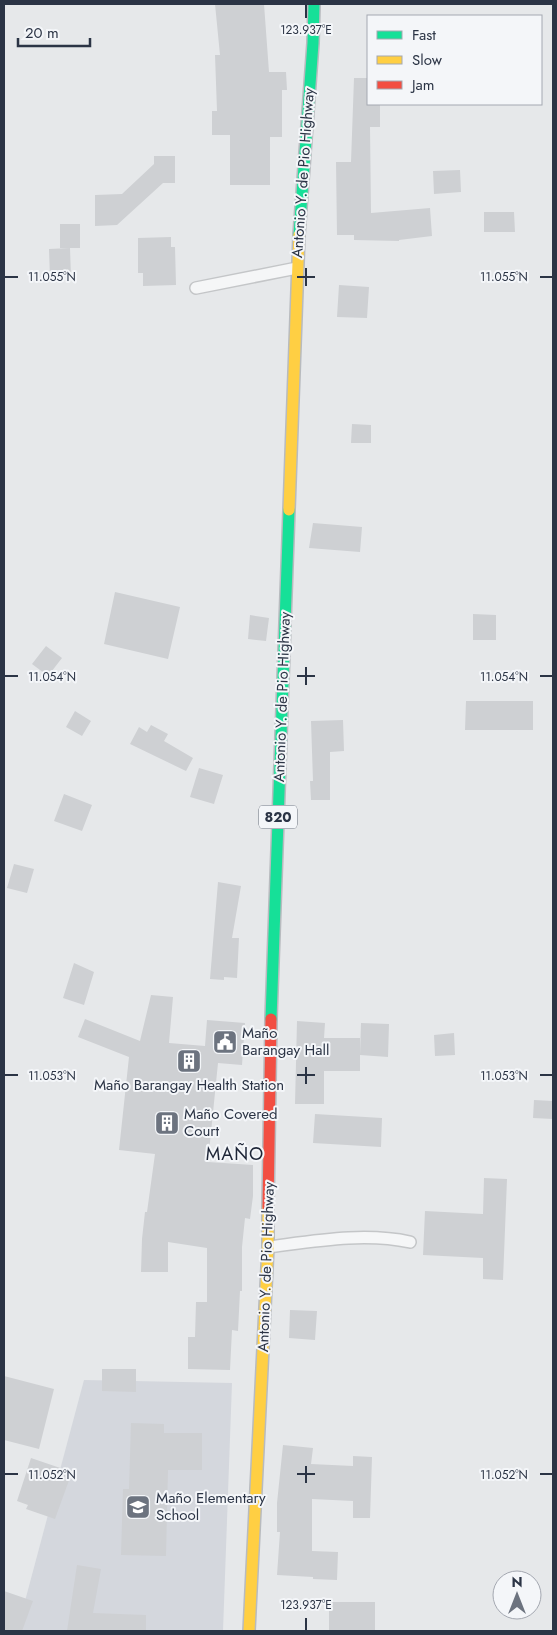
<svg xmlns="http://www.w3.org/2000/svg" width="557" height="1635" font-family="Jost,sans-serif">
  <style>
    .built { fill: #d4d7dd }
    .building { fill: #ced0d3 }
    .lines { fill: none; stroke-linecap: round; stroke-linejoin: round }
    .lane-casing { stroke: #c4c6c8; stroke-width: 14 }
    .fast-casing { stroke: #b8bbbf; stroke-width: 14 }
    .slow-casing { stroke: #b8bbbf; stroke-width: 14 }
    .jam-casing { stroke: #b8bbbf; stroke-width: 14 }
    .lane { stroke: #f5f6f7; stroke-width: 11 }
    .fast { stroke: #16e098; stroke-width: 11 }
    .slow { stroke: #ffcf43; stroke-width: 11 }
    .jam { stroke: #f24e42; stroke-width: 11 }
    .ticks { fill: none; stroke: #2b3445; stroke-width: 2 }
    .labels { text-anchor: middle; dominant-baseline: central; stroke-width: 4; stroke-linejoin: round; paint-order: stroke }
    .shield { fill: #f4f6f9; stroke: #676e7b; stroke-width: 1 }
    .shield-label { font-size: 14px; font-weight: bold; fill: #2b3445 }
    .street-label { font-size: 15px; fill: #2b3445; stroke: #f4f6f9 }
    .poi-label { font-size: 15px; fill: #2b3445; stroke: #f4f6f9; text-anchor: start }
    .quarter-label { font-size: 18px; letter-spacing: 1px; fill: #1d2536; stroke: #f4f6f9 }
    .ticks-label { font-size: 12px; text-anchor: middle; fill: #2b3445; stroke: #f4f6f9; stroke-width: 4; stroke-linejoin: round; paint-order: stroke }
  </style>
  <rect width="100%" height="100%" fill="#e6e8ea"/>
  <path class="built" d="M84,1380L232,1383L223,1631H17Z"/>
  <path class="building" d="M215,4H264L269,72H286L287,90H282V137H270V185H230V135H212V111H217L215,55H220Z
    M354,78H368V104H380V127H370L371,213L430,208L432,236L399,240V241L354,240V235H337L336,162H351Z
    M154,156H175V183H163L117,225L95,226V195L122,194L154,164Z
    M460,170L461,192L434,194L433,171Z
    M484,212H514L515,232H484Z
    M60,224H80V248H60Z
    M171,237V247H175L176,285L143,286V273H138V238Z
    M70,248L71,277L50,278L49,249Z
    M339,285L369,287L367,318L337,317Z
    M352,424L371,425V443H351Z
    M313,523L362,527L360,552L309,548Z
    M115,592L180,607L168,659L104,644Z
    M473,614L496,615V640H473Z
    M250,615L269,618L266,641L248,639Z
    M46,646L62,658L48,676L32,664Z
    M466,701H533V730H465Z
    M75,711L91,721L82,736L66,727Z
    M343,720L344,751L330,752V800H311L310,781H313L311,721Z
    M151,725L168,734L164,741L193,758L186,771L130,744L139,727L147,732Z
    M199,768L223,775L214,804L190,797Z
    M64,794L92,805L82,831L54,821Z
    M14,864L34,869L27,893L7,888Z
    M218,882L241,886L232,938H239L237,978L224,977V980L210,979Z
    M74,963L94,972L84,1005L63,998Z
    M151,995L173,997L169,1043L205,1046L207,1020L245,1023L242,1065L218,1063L208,1162L253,1165V1196L250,1219L245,1218L242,1247V1291H240L238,1331L232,1330L230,1370L188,1369V1337H195L196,1302H207V1248L168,1242V1272H141L142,1239L145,1212H147L155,1154L119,1150L129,1057L78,1037L85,1019L140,1041Z
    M297,1021L325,1023L324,1038H360V1071H324V1104H295Z
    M361,1023L389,1024L388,1057L360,1055Z
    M454,1033L455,1055L435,1056L434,1035Z
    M534,1100L553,1101V1119L533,1118Z
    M315,1114L382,1118L381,1147L313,1143Z
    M484,1178L507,1179L503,1280L483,1279V1258L423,1255L425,1211L483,1214Z
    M290,1310L317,1311L315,1340L289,1338Z
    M102,1369H136V1392L102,1391Z
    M4,1376L54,1389L39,1449L4,1440Z
    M131,1423L164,1424V1433H202V1470H168L166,1556L121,1555L123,1489H129Z
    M283,1445L313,1448L311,1464L353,1466V1456L372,1457L370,1518H353V1501L312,1499V1551L338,1552L337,1580L313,1579V1577L277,1575L280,1532H277V1503Z
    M31,1458L72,1472L55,1519L26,1509L28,1505L17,1501Z
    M77,1565L101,1569L93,1613L146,1615V1631H67Z
    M4,1591L33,1601L22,1631H4Z
    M329,1602H375V1631H329Z"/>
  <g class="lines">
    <defs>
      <path id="lane" d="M196,288L297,268
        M268,1247C315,1241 364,1232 410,1242"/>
      <path id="fast" d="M299,235L313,43L314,4
        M271,1019L289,510"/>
      <path id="slow" d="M289,510L299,235
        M249,1631L268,1247V1207"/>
      <path id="jam" d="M268,1207L271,1019"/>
    </defs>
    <use href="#lane" class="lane-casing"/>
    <use href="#fast" class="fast-casing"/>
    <use href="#slow" class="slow-casing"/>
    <use href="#jam" class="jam-casing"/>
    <use href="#lane" class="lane"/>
    <use href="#fast" class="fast"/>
    <use href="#slow" class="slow"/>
    <use href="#jam" class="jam"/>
  </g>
  <path class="ticks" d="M306,5V18M306,268V286M5,277H18M297,277H315M540,277H552M306,667V685M5,676H18M297,676H315M540,676H552M306,1067V1084M5,1075H18M297,1075H315M540,1075H552M306,1466V1483M5,1474H18M297,1474H315M540,1474H552M306,1618V1630"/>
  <defs>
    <symbol id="civic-square" viewBox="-11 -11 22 22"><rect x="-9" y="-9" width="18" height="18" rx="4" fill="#6c737f" stroke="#f4f6f9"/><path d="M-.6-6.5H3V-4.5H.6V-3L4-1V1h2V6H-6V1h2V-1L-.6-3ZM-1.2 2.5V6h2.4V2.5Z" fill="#fff"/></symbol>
    <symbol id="building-square" viewBox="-11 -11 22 22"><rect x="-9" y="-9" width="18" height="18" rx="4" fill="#6c737f" stroke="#f4f6f9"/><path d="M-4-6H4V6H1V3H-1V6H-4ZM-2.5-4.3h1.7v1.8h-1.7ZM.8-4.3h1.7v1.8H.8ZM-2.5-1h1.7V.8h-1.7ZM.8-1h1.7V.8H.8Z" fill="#fff"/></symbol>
    <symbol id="school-square" viewBox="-11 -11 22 22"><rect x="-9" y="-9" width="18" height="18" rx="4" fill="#6c737f" stroke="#f4f6f9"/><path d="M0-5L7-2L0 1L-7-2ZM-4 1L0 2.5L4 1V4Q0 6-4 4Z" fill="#fff"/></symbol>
  </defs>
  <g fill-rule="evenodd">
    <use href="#civic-square" x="211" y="1028" width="28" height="28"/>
    <use href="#building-square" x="175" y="1047" width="28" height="28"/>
    <use href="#building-square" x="153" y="1109" width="28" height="28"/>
    <use href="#school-square" x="124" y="1493" width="28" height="28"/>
  </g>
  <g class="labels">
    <rect class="shield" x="259" y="805.5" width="38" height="23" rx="4"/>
    <g class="shield-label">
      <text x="278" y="817">820</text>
    </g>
    <g class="street-label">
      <text transform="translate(303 173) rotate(-86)">Antonio Y. de Pio Highway</text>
      <text transform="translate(282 697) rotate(-88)">Antonio Y. de Pio Highway</text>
      <text transform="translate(266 1267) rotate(-88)">Antonio Y. de Pio Highway</text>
    </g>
    <g class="poi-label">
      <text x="242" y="1033">Maño<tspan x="242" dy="17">Barangay Hall</tspan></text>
      <text x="189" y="1085" text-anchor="middle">Maño Barangay Health Station</text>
      <text x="184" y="1114">Maño Covered<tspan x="184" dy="17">Court</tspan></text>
      <text x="156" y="1498">Maño Elementary<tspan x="156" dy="17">School</tspan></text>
    </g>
    <g class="quarter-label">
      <text x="235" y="1154">MAÑO</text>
    </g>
  </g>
  <g class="ticks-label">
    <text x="306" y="34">123.937°E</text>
    <text x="52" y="281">11.055°N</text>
    <text x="504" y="281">11.055°N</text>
    <text x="52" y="681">11.054°N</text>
    <text x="504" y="681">11.054°N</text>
    <text x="52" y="1080">11.053°N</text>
    <text x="504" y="1080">11.053°N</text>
    <text x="52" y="1479">11.052°N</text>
    <text x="504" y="1479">11.052°N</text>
    <text x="306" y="1609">123.937°E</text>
  </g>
  <rect width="557" height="1635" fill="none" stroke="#2b3445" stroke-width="10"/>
  <rect x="367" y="15" width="175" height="90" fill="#f4f6f9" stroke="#a4a8b1"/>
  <rect x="377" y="31" width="25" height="8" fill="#16e098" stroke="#a4a8b1"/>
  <text x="412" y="40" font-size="15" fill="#2b3445">Fast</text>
  <rect x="377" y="56" width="25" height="8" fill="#ffcf43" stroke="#a4a8b1"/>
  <text x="412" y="65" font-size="15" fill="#2b3445">Slow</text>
  <rect x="377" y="81" width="25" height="8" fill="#f24e42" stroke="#a4a8b1"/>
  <text x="412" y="90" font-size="15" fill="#2b3445">Jam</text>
  <g transform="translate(517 1595)"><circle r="24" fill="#f4f6f9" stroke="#a4a8b1"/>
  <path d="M0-4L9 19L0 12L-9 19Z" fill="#6c737f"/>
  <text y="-8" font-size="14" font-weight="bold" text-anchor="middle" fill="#2b3445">N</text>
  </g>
  <path d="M18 38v8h72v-8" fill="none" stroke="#2b3445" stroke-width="2.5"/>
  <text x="25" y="38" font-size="15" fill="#2b3445" stroke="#f4f6f9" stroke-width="4" paint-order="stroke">20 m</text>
</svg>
